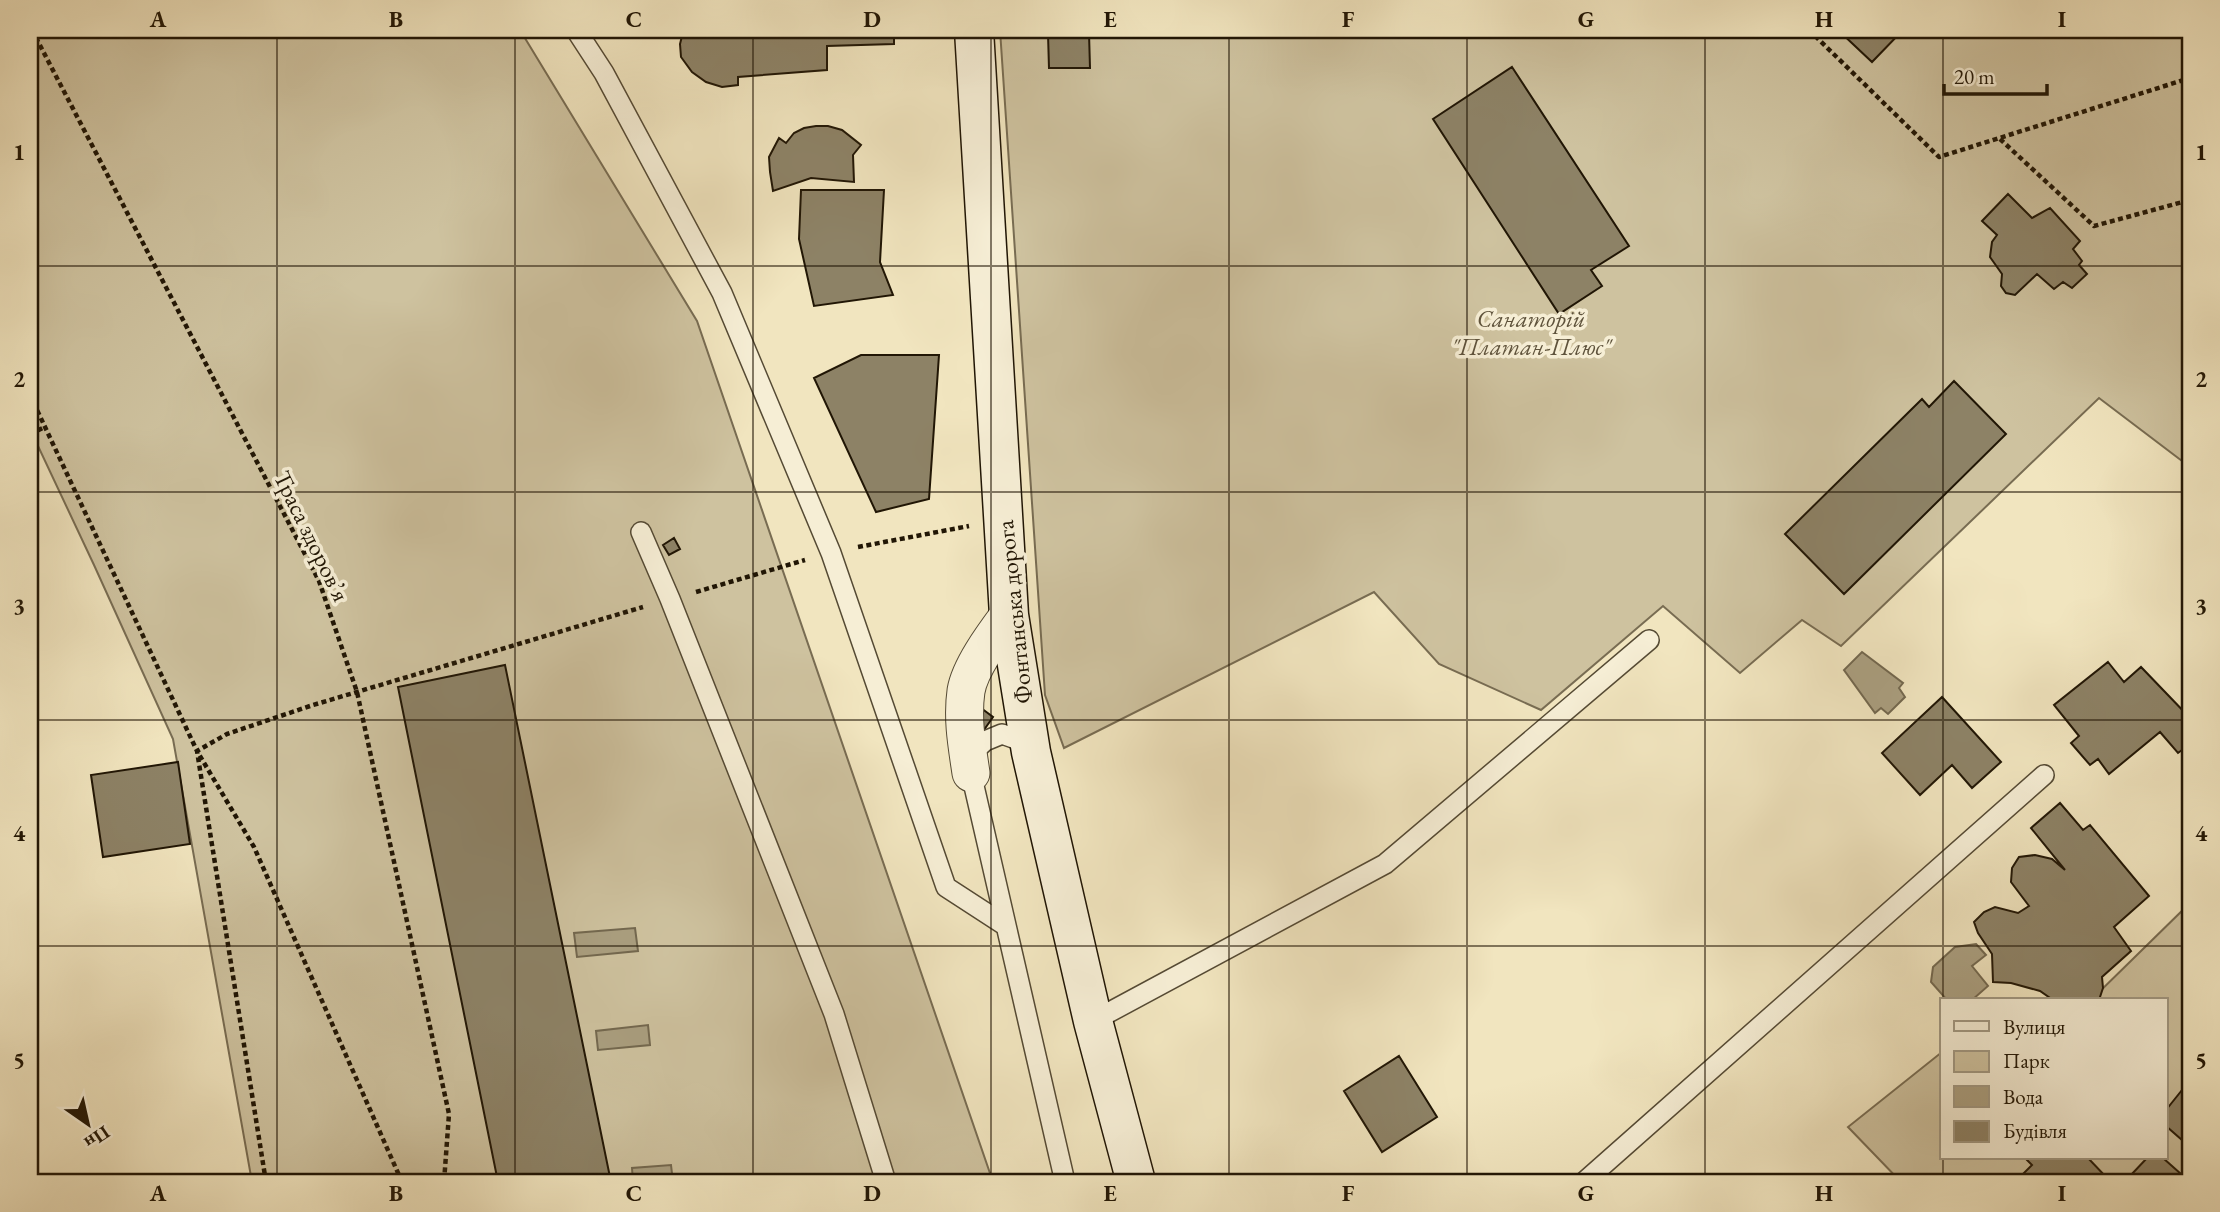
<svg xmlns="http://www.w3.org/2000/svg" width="2220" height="1212" font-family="'EB Garamond',serif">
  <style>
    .green { fill: #cec29f; stroke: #786c52; stroke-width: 2 }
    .water { fill: #aa9f80; stroke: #73684f; stroke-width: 2 }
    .building { fill: #8d8266; stroke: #211605; stroke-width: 2 }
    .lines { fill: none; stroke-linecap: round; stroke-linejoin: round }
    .service-casing { stroke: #554a34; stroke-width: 22 }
    .minor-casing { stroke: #554a34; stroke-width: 39 }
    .secondary-casing { stroke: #211605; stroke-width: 41 }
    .path { stroke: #211605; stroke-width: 4.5; stroke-dasharray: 5 3.5; stroke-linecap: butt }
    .service { stroke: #f6eed5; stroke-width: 19 }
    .minor { stroke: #f6eed5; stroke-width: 37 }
    .secondary { stroke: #f6eed5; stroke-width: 38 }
    .grid { fill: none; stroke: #211605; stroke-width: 2; stroke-opacity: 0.55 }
    .labels { text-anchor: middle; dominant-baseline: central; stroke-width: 7; stroke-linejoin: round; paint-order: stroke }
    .park-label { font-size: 24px; font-style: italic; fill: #5e523b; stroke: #f6eed5 }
    .street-label { font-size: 24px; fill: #211605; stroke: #f6eed5 }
    .neatline { fill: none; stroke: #211605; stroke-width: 2.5 }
    .grid-label { font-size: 23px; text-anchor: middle; font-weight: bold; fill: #211605 }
  </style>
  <rect width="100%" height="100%" fill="#f1e5bf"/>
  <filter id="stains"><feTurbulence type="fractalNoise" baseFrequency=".00286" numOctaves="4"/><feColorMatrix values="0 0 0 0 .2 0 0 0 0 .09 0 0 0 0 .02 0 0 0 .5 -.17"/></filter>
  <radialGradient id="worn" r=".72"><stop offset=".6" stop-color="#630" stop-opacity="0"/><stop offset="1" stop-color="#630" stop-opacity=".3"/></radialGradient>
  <path class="green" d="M30,30H520L697,321L993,1182H252L173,739L94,565L30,429Z
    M1000,30H2190V467L2099,398L1841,646L1802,620L1740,673L1663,606L1541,710L1439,664L1374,592L1064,748L1045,695Z
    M2190,903V1182H1901L1848,1127L1942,1052V1158H2166V1000H2091Z"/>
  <path class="water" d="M1862,652L1903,683L1899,688L1905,697L1888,714L1881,708L1875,713L1844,670Z
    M635,928L638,951L577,957L574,933Z
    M1976,944L1986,955L1972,966L1988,986L1972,1000H1947L1931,982L1933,967L1955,947Z
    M648,1025L650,1045L598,1050L596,1031Z
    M671,1165L673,1182H633L632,1168Z"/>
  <path class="building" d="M733,30H894V44L827,46V70L738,77V85L722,87L706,82L692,72L681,57L680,44L683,32Z
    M1838,30H1903L1872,62Z
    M1089,33L1090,68H1049L1048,34Z
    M1512,67L1629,246L1591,270L1602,286L1559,314L1433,119Z
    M816,126H828L842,130L861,145L853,155L854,182L811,178L773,191L770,172L769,157L779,138L786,143L794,133L804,128Z
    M801,190H884L880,262L893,295L814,306L799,239Z
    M2008,194L2032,218L2050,208L2080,241L2073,249L2082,261L2079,265L2087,274L2072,288L2063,282L2054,289L2037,274L2015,295L2006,293L2001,286L2002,274L1990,257L1992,242L1997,235L1982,221Z
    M861,355H939L929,499L876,512L814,378Z
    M1954,381L2006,434L1844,594L1785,534L1922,399L1929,407Z
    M674,538L680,549L669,555L663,545Z
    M2108,662L2124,682L2141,667L2190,718V744L2178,753L2160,732L2109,774L2098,759L2090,765L2071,743L2079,736L2054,705Z
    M505,665L611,1182H498L398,687Z
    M1942,697L2001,762L1972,788L1952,765L1920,795L1882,753Z
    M977,705L993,717L979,737Z
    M178,762L190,844L103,857L91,775Z
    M2060,803L2083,830L2090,825L2149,896L2114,927L2131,951L2102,977L2103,988L2099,1000H2053L2040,991L2011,983L1993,982L1992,954L1978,933L1974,922L1984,912L1995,907L2018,913L2029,906L2011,882L2012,868L2019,857L2035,855L2052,859L2065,870L2031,828Z
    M1399,1056L1437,1117L1382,1152L1344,1091Z
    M2190,1080V1147L2166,1126V1110Z
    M2025,1158H2088L2108,1179L2105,1182H2015L2032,1165Z
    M2147,1158H2163L2190,1182H2137L2130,1176Z"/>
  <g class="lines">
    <defs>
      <path id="service" d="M576,30L604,73L722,293L831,553L946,887L1006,926
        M641,532L670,599L834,1014L886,1182
        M1029,750L1016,739L1002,734L985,741L974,751L971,773L1065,1182
        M1093,1021L1385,864L1649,640
        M1584,1182L2044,775"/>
      <path id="minor" d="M971,773C967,746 962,719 966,691C970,667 995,634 1009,615"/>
      <path id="secondary" d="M974,30L1009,615L1031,752L1093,1021L1136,1182"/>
    </defs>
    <use href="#service" class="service-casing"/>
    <use href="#minor" class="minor-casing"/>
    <use href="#secondary" class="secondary-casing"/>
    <path class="path" d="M32,30L319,581L357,692L449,1114L444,1182
      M1809,30L1939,157L2190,78
      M2000,139L2094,226L2190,200
      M30,395L197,751L266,1182
      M30,434L45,427
      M858,547L969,526
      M696,592L805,560
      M402,1182L254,847L197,751L227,734L313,705L643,607"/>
    <use href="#service" class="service"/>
    <use href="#minor" class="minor"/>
    <use href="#secondary" class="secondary"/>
  </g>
  <path class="grid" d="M277,30V1182M515,30V1182M753,30V1182M991,30V1182M1229,30V1182M1467,30V1182M1705,30V1182M1943,30V1000M30,266H2190M30,492H2190M30,720H2190M30,946H2190M1943,1158V1182"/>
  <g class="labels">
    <g class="park-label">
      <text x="1531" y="318">Санаторій<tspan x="1531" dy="28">"Платан-Плюс"</tspan></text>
    </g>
    <g class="street-label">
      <text transform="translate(312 536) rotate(64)">Траса здоров’я</text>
      <text transform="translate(1014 612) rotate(-96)">Фонтанська дорога</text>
    </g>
  </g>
  <rect width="2220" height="1212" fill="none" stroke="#f1e5bf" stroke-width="77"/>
  <rect x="1940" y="998" width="228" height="161" fill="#f6eed5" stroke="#a19882" stroke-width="2"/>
  <rect x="1954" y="1021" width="35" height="10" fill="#f6eed5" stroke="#a19882" stroke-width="2"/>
  <text x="2003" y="1034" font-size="21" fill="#211605">Вулиця</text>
  <rect x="1954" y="1051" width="35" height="21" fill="#cec29f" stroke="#a19882" stroke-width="2"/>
  <text x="2003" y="1068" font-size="21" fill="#211605">Парк</text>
  <rect x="1954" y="1086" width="35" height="21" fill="#aa9f80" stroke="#a19882" stroke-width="2"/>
  <text x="2003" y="1104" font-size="21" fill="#211605">Вода</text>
  <rect x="1954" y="1121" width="35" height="21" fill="#8d8266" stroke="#a19882" stroke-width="2"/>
  <text x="2003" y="1138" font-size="21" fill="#211605">Будівля</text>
  <g transform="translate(88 1124) rotate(146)" stroke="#f6eed5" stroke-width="5" paint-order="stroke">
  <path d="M0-5L12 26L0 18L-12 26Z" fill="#211605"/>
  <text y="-10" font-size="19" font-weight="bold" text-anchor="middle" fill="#211605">Пн</text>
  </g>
  <path d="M1944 84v10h103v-10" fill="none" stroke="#211605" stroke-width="3.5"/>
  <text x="1954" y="84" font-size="21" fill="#211605" stroke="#f6eed5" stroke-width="5" paint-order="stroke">20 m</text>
  <rect x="38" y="38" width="2144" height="1136" class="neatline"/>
  <g class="grid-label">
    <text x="158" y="27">A</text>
    <text x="396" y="27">B</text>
    <text x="634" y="27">C</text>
    <text x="872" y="27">D</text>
    <text x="1110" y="27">E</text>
    <text x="1348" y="27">F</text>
    <text x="1586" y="27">G</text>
    <text x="1824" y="27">H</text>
    <text x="2062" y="27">I</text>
    <text x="19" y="160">1</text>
    <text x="2201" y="160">1</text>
    <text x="19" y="387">2</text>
    <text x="2201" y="387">2</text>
    <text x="19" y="614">3</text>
    <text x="2201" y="614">3</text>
    <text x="19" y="841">4</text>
    <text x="2201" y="841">4</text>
    <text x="19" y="1068">5</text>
    <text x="2201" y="1068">5</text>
    <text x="158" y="1201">A</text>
    <text x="396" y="1201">B</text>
    <text x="634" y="1201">C</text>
    <text x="872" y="1201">D</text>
    <text x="1110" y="1201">E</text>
    <text x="1348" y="1201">F</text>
    <text x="1586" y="1201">G</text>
    <text x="1824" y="1201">H</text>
    <text x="2062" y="1201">I</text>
  </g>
  <rect width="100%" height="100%" filter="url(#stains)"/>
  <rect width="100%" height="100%" fill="url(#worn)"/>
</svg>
